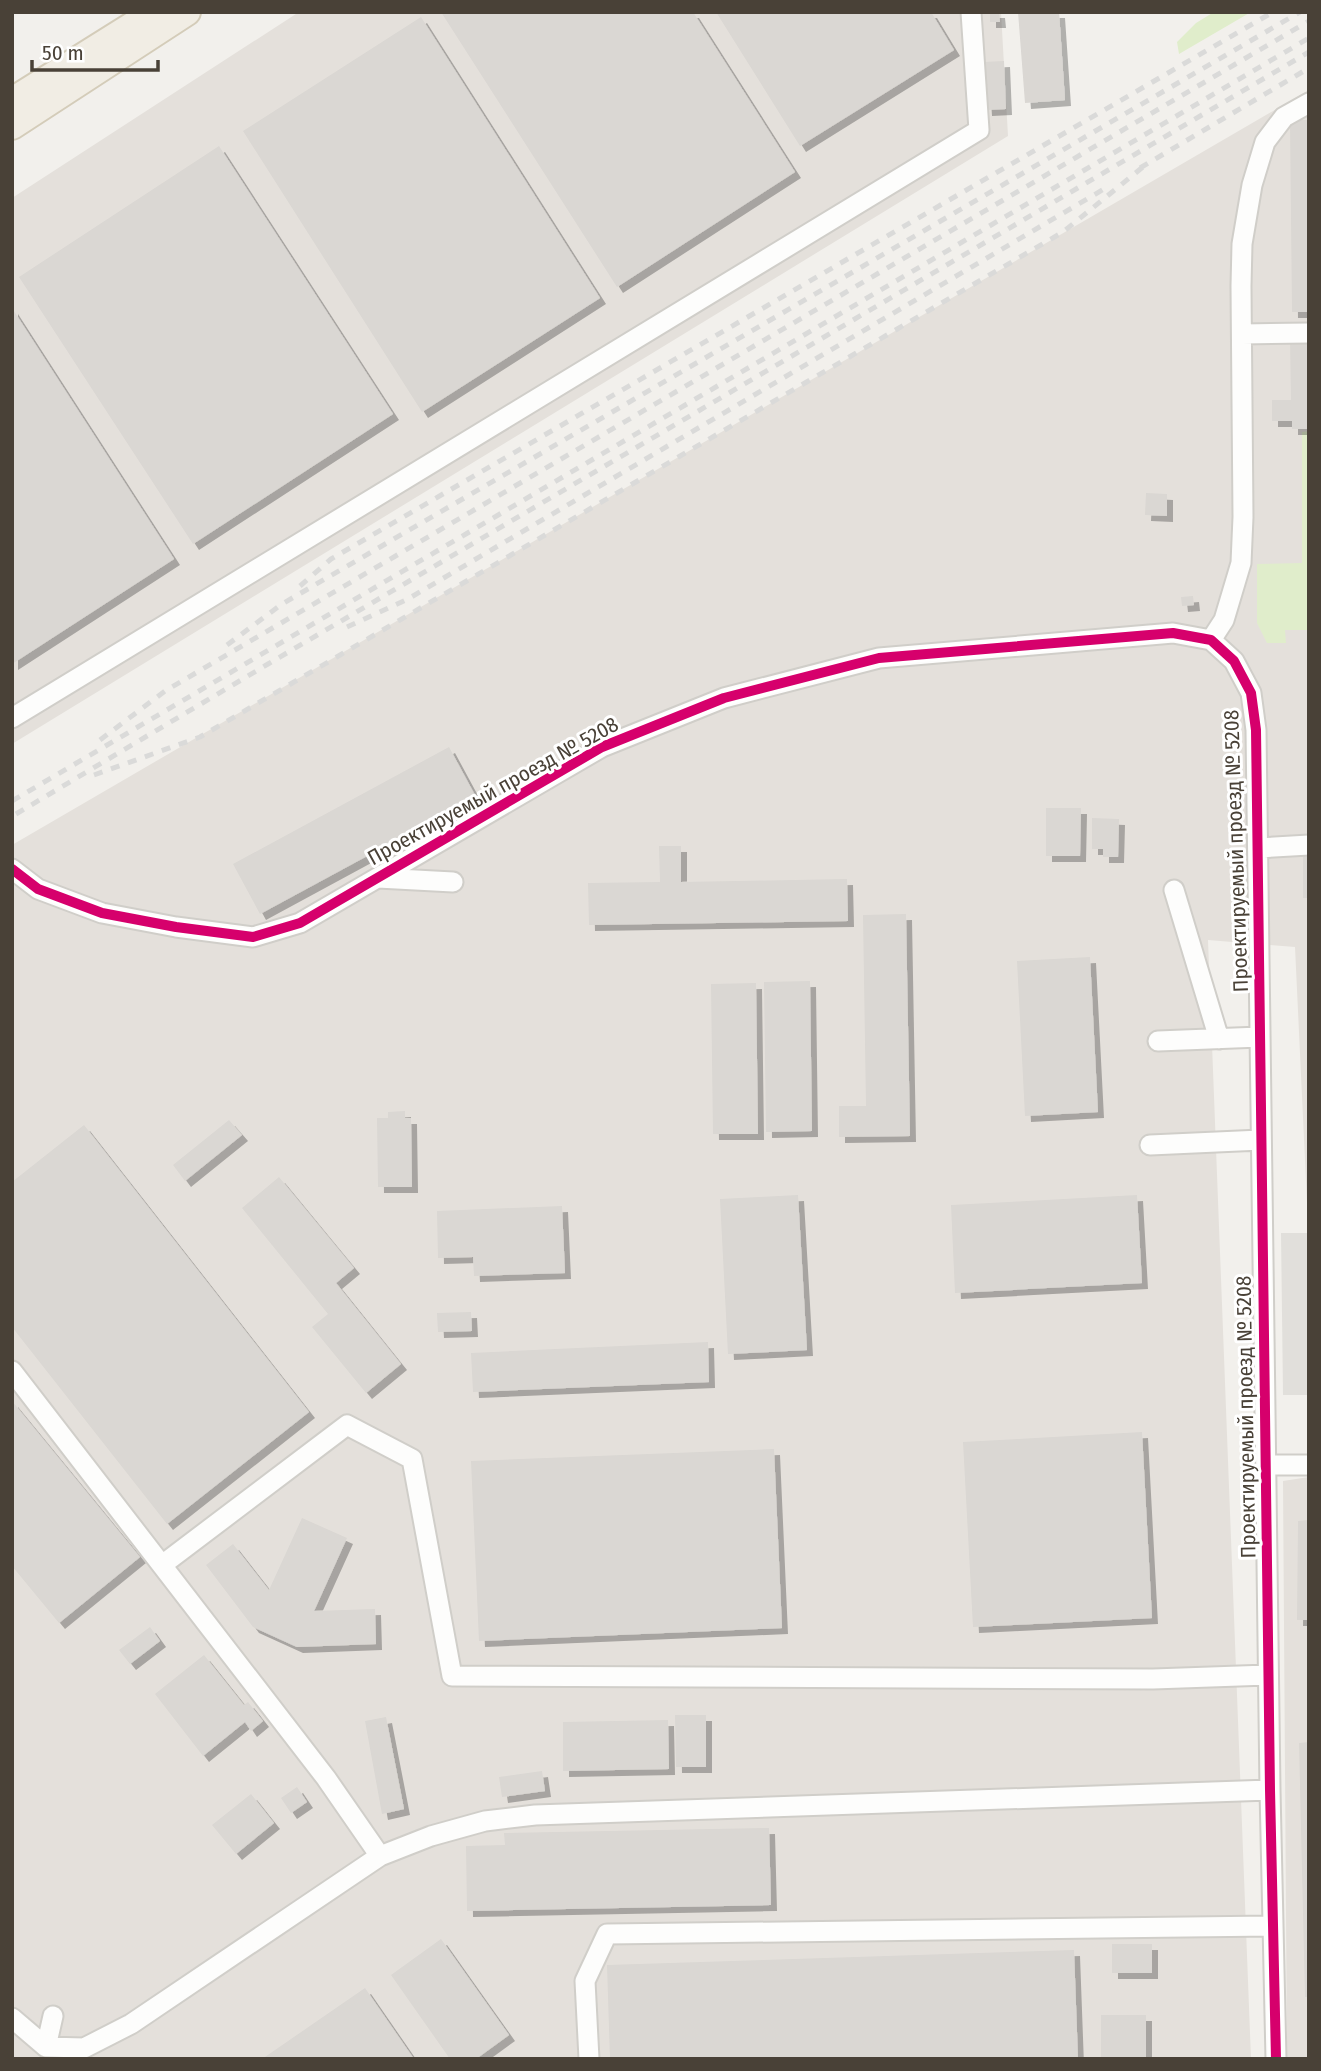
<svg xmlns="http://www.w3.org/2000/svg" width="1321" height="2071" font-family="'Fira Sans Condensed',sans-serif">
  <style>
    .industrial { fill: #e4e0db }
    .green { fill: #e0edcb }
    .parking { fill: #e1dfdb }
    .building { fill: #dad7d3; filter: url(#shadow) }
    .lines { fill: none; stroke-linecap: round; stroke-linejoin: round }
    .minor-casing { stroke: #d0cec9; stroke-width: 23 }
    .major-casing { stroke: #d4ccb9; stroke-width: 30 }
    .minor { stroke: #fdfdfc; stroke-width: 19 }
    .major { stroke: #f1ede4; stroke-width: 26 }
    .rail { stroke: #dadad9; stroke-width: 5; stroke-dasharray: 9 9; stroke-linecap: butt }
    .cycleway-casing { stroke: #fff; stroke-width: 15 }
    .cycleway { stroke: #d6006c; stroke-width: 10 }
    .labels { text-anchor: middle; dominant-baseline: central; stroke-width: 6; stroke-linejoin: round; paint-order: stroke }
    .street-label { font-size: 21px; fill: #494137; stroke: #fff }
  </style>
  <defs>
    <filter id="shadow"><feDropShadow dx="6" dy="6" stdDeviation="0" flood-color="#0004"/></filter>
  </defs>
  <rect width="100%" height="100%" fill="#f2f0ec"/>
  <path class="industrial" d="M299,12H1001L1008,136L12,744V198Z
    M1309,90V1317L1308,1224L1295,947L1208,940L1251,2059H12V845Z
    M1309,1477V2059H1287L1283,1481Z"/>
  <path class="green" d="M1214,12H1251L1179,54L1177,42L1196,23Z
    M1309,431V630H1285L1286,643H1267L1257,623V564L1302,563V432Z"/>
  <path class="parking" d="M1281,1233H1309V1395H1283Z"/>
  <path class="building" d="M441,12H693L795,172L617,287Z
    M716,12H931L954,50L800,146Z
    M990,12H999L1000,22H990Z
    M1018,12H1059L1065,100L1025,103Z
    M421,17L600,298L422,412L243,131Z
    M1004,61L1006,109L986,110L983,62Z
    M1290,120H1309V312H1292Z
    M219,146L393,414L193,544L19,277Z
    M12,308L174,559L12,664Z
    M1290,337H1309V429H1292V421H1272V400H1291Z
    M1146,493L1167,494V516L1145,515Z
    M1193,596L1194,605L1182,606L1181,597Z
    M449,747L476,797L260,914L233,864Z
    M1046,808H1081L1080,856H1046Z
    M1092,818L1119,819L1118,857H1103V849H1092Z
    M659,846H681V882L847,879L848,921L589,925L588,883L660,882Z
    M1303,850H1309V898H1303Z
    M906,914L910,1136L839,1137V1106H866L863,915Z
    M1090,957L1098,1112L1025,1116L1017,961Z
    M810,981L812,1131L766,1132L764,982Z
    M756,983L758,1134H713L711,984Z
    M405,1111V1118H411L412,1187H378L377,1118H388V1112Z
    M229,1120L242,1135L185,1181L173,1165Z
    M84,1125L309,1412L167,1524L12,1327V1182Z
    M279,1177L354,1268L336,1283L401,1364L366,1393L312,1327L328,1314L242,1208Z
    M798,1195L807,1350L728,1354L720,1199Z
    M1137,1195L1142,1283L955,1293L951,1205Z
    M562,1206L565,1273L474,1276L473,1257L438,1258L437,1211Z
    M471,1312L472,1331L438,1332L437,1313Z
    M708,1342L709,1382L473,1392L471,1353Z
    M12,1401L140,1557L59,1623L12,1566Z
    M1142,1432L1152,1618L973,1627L963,1442Z
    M774,1449L782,1628L479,1641L471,1461Z
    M302,1518L347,1538L314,1611L375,1609L376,1644L297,1647L253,1627L206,1565L233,1544L269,1590Z
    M1309,1520V1620H1297L1298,1521Z
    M150,1627L160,1641L130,1664L119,1650Z
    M204,1655L244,1705L248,1702L263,1721L251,1731L245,1722L203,1756L155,1694Z
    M675,1715H706V1767H676Z
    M386,1717L404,1809L382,1814L365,1721Z
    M668,1720L669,1769L563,1771V1722Z
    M1309,1742V1997H1305L1299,1743Z
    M542,1771L545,1791L502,1797L499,1777Z
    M297,1787L307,1802L291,1813L281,1798Z
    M251,1794L274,1823L236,1854L212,1825Z
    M769,1828L771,1905L467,1911L466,1846L505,1845L504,1833Z
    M441,1939L509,2035L476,2059H450L391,1975Z
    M1112,1944H1152V1973H1112Z
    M1074,1950L1078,2059H610L607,1965Z
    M365,1988L414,2059H262Z
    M1101,2015H1146V2059H1101Z"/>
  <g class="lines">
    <defs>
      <path id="minor" d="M1242,334L1309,333
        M1211,640L1224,620L1241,563L1243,517L1241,286L1242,244L1252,185L1265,142L1284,117L1309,103
        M12,718L979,130L971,12
        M1258,848L1309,845
        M12,869L38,889L102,913L176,927L253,937L300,923L602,747L724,698L879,658L1173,633L1211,640L1234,661L1251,693L1256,730L1270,1790L1276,2059
        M378,878L453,882
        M1174,890L1219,1039
        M1158,1041L1260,1037
        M1150,1145L1261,1140
        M12,1371L326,1778L380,1856
        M1266,1465H1309
        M162,1565L347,1425L412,1459L452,1676L1153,1679L1268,1675
        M12,2018L46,2047L84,2048L131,2024L380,1856L431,1836L485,1821L535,1815L1270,1790
        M46,2047L53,2016
        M589,2059L585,1981L607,1934L1273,1926"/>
      <path id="major" d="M12,101L154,12
        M12,126L187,12"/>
    </defs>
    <use href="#minor" class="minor-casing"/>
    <use href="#major" class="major-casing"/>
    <use href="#minor" class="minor"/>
    <use href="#major" class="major"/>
    <path class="rail" d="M1140,168L1309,68
      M300,586L331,559L1273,12
      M347,627L408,599L1104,189
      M227,645L282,604L1300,12
      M100,740L165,691L1309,21
      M94,775L200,737L1063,232L1149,162
      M12,801L1309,38
      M16,814L268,664L1309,52"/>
    <defs>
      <path id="cycleway" d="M12,869L38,889L102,913L176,927L253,937L300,923L602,747L724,698L879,658L1173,633L1211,640L1234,661L1251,693L1256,730L1270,1790L1276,2059"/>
    </defs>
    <use href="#cycleway" class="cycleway-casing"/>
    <use href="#cycleway" class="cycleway"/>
  </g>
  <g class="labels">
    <g class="street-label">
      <text transform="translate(493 791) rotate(-29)">Проектируемый проезд № 5208</text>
      <text transform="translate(1236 851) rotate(-92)">Проектируемый проезд № 5208</text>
      <text transform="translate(1246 1417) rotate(-91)">Проектируемый проезд № 5208</text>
    </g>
  </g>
  <rect width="1321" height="2071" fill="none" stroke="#494137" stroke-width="28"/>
  <path d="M32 60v10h126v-10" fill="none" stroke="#494137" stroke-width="3.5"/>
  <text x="42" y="60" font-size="21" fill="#494137" stroke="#ffffff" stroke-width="5" paint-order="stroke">50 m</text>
</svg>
